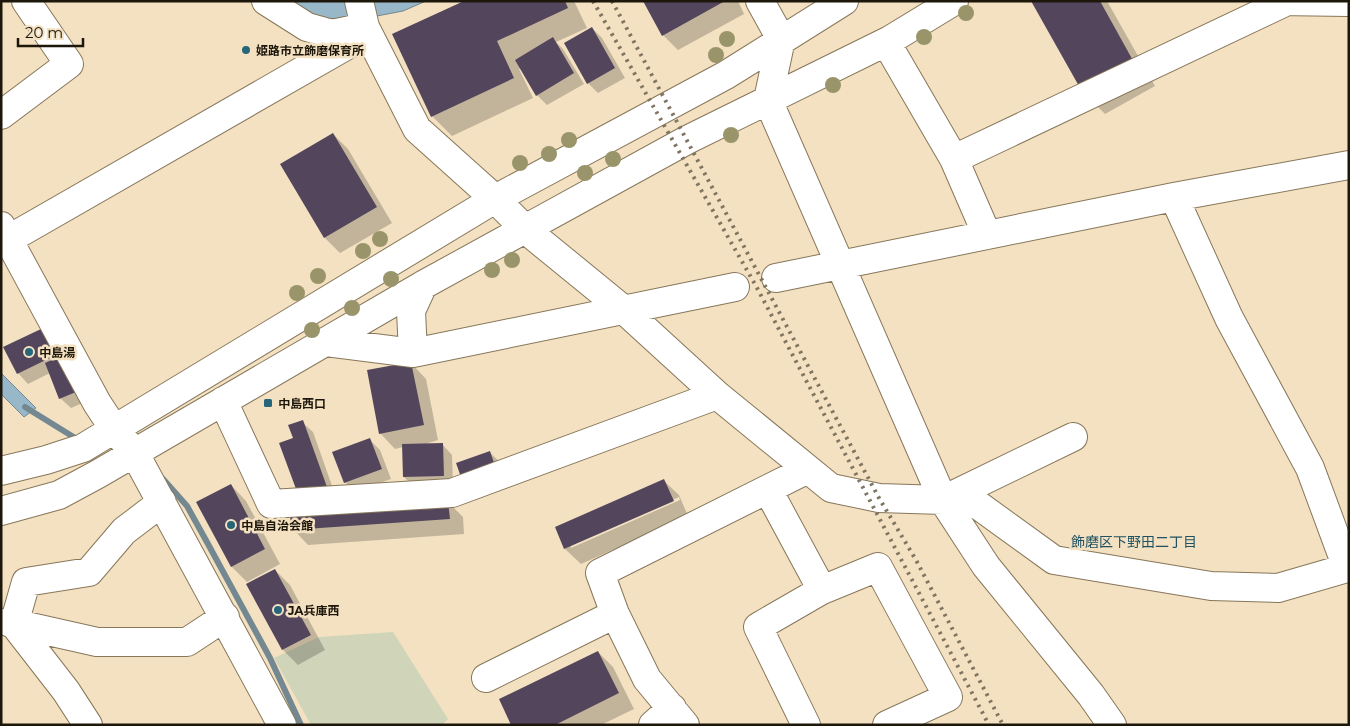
<svg xmlns="http://www.w3.org/2000/svg" width="1350" height="726" font-family="Montserrat,'Noto Sans JP',sans-serif">
  <style>
    .green { fill: #d0d5b9 }
    .water { fill: #98b8ca; stroke: #738891 }
    .shadow { fill: #0003; fill-rule: evenodd }
    .lines { fill: none; stroke-linecap: round; stroke-linejoin: round }
    .stream { stroke: #738891; stroke-width: 6 }
    .building { fill: #53455c }
    .minor-casing { stroke: #87775a; stroke-width: 30 }
    .minor { stroke: #fff; stroke-width: 28 }
    .rail { stroke: #807560; stroke-width: 4; stroke-dasharray: 2.5 5; stroke-linecap: butt }
    .tree { fill: #99946a }
    .poi-dot { fill: #26667a; stroke: #f3e1c1; stroke-width: 2 }
    .labels { text-anchor: middle; dominant-baseline: central; stroke-width: 5; stroke-linejoin: round; paint-order: stroke }
    .poi-label { font-size: 12px; font-weight: bold; fill: #1d170b; stroke: #f3e1c1; text-anchor: start }
    .neighbourhood-label { font-size: 14px; fill: #1e5162; stroke: #f3e1c1 }
  </style>
  <rect width="100%" height="100%" fill="#f3e1c1"/>
  <path class="green" d="M393,632L448,719L442,725H311L274,658L319,637Z"/>
  <path class="water" d="M281,1H426L403,11L335,24Z
    M1,373L36,408L24,417L1,394Z"/>
  <path class="shadow" d="M467,1H574L587,28L556,42L563,49L584,84L547,105L537,95L521,68L519,69L533,98L452,136L432,116Z
    M644,1H738L744,14L678,50L663,35Z
    M1032,1H1107L1155,86L1105,114L1085,94Z
    M592,28L602,38L625,78L598,93L588,83Z
    M333,134L348,149L392,223L340,253L325,238L282,164Z
    M41,330L51,341L85,402L71,408L60,398L50,373L28,384L18,373Z
    M411,363L426,379L438,440L422,445L442,444L452,455L453,485L414,487L404,477L403,447L395,449L380,433Z
    M302,422L313,432L336,497L300,496L295,439Z
    M370,440L380,450L391,479L355,492L345,482Z
    M489,452L500,462L474,490Z
    M663,480L679,495L688,516L581,564L565,549L556,528ZM679,497L680,500L571,548V545Z
    M231,485L246,501L280,564L247,582L232,567Z
    M448,502L463,517L464,534L308,545L293,529Z
    M275,570L290,585L325,650L298,665L283,650Z
    M598,652L613,667L634,709L601,725H513Z"/>
  <g class="lines">
    <path class="stream" d="M25,407L80,441
      M163,479L187,506L208,544L270,658L301,725"/>
  </g>
  <path class="building" d="M464,1H565L568,8L497,41L514,78L431,117L392,34Z
    M643,1H725L662,36Z
    M1031,1H1100L1136,66L1084,95Z
    M592,27L615,68L587,84L564,43Z
    M553,37L574,73L536,96L515,60Z
    M333,133L377,207L324,238L280,164Z
    M41,329L54,356L17,374L3,347Z
    M61,356L76,392L59,399L45,363Z
    M411,362L424,425L379,434L367,370Z
    M303,420L327,487L299,497L279,443L293,438L288,425Z
    M370,438L382,469L344,483L332,452Z
    M443,443L444,476L403,477L402,444Z
    M490,451L496,469L462,480L456,463Z
    M664,479L674,501L564,549L555,527Z
    M231,484L265,549L231,567L196,502Z
    M448,501L450,519L291,530L290,512Z
    M275,569L311,635L282,650L246,584Z
    M598,651L619,693L555,725H511L499,699Z"/>
  <g class="lines">
    <defs>
      <path id="minor" d="M266,1L307,27L332,34L365,27
        M359,1L365,27L417,129L495,199L526,230L624,310L717,395L831,488L879,498L943,500L1073,437
        M760,1L781,39L768,100L943,500L986,566L1091,695L1112,725
        M1277,1L1349,2
        M886,42L954,159L1283,3
        M1,115L69,64L26,1
        M954,159L987,235
        M1,226L97,403L114,429L134,452L282,725
        M9,239L349,44L365,27
        M776,278L1174,197L1349,165
        M326,342L413,353L735,287
        M413,353L411,311L423,285
        M223,401L271,504L452,493L717,395
        M1,471L46,460L83,448L495,199L726,75L844,1
        M768,490L822,590L878,567L948,697L887,725
        M960,492L1054,560L1211,586L1278,588L1347,568L1310,468L1229,318L1174,197
        M1,511L59,495L98,474L423,285L687,140L890,40L954,1
        M8,622L97,642H187L225,617
        M486,678L615,614
        M88,725L66,691L14,624L26,582L89,572L124,531L162,502
        M653,725L672,708
        M685,725L647,679L615,614L600,573L806,470
        M806,725L758,627L822,590"/>
    </defs>
    <use href="#minor" class="minor-casing"/>
    <use href="#minor" class="minor"/>
    <path class="rail" d="M593,1L756,286L989,725
      M612,1L879,498L916,560L1003,725"/>
  </g>
  <g class="tree">
    <circle cx="966" cy="13" r="8"/>
    <circle cx="924" cy="37" r="8"/>
    <circle cx="727" cy="39" r="8"/>
    <circle cx="716" cy="55" r="8"/>
    <circle cx="833" cy="85" r="8"/>
    <circle cx="731" cy="135" r="8"/>
    <circle cx="569" cy="140" r="8"/>
    <circle cx="549" cy="154" r="8"/>
    <circle cx="613" cy="159" r="8"/>
    <circle cx="520" cy="163" r="8"/>
    <circle cx="585" cy="173" r="8"/>
    <circle cx="380" cy="239" r="8"/>
    <circle cx="363" cy="251" r="8"/>
    <circle cx="512" cy="260" r="8"/>
    <circle cx="492" cy="270" r="8"/>
    <circle cx="318" cy="276" r="8"/>
    <circle cx="391" cy="279" r="8"/>
    <circle cx="297" cy="293" r="8"/>
    <circle cx="352" cy="308" r="8"/>
    <circle cx="312" cy="330" r="8"/>
  </g>
  <g class="poi-dot">
    <circle cx="246" cy="50" r="5"/>
    <circle cx="29" cy="352" r="5"/>
    <rect x="263" y="398" width="10" height="10" rx="2.5"/>
    <circle cx="231" cy="525" r="5"/>
    <circle cx="278" cy="610" r="5"/>
  </g>
  <g class="labels">
    <g class="poi-label">
      <text x="256" y="50">姫路市立飾磨保育所</text>
      <text x="39" y="352">中島湯</text>
      <text x="278" y="403">中島西口</text>
      <text x="241" y="525">中島自治会館</text>
      <text x="288" y="610">JA兵庫西</text>
    </g>
    <g class="neighbourhood-label">
      <text x="1134" y="542">飾磨区下野田二丁目</text>
    </g>
  </g>
  <rect width="1350" height="726" fill="none" stroke="#1d170b" stroke-width="5"/>
  <path d="M18 38v8h65v-8" fill="none" stroke="#1d170b" stroke-width="2.5"/>
  <text x="25" y="38" font-size="15" fill="#1d170b" stroke="#f3e1c1" stroke-width="4" paint-order="stroke">20 m</text>
</svg>
